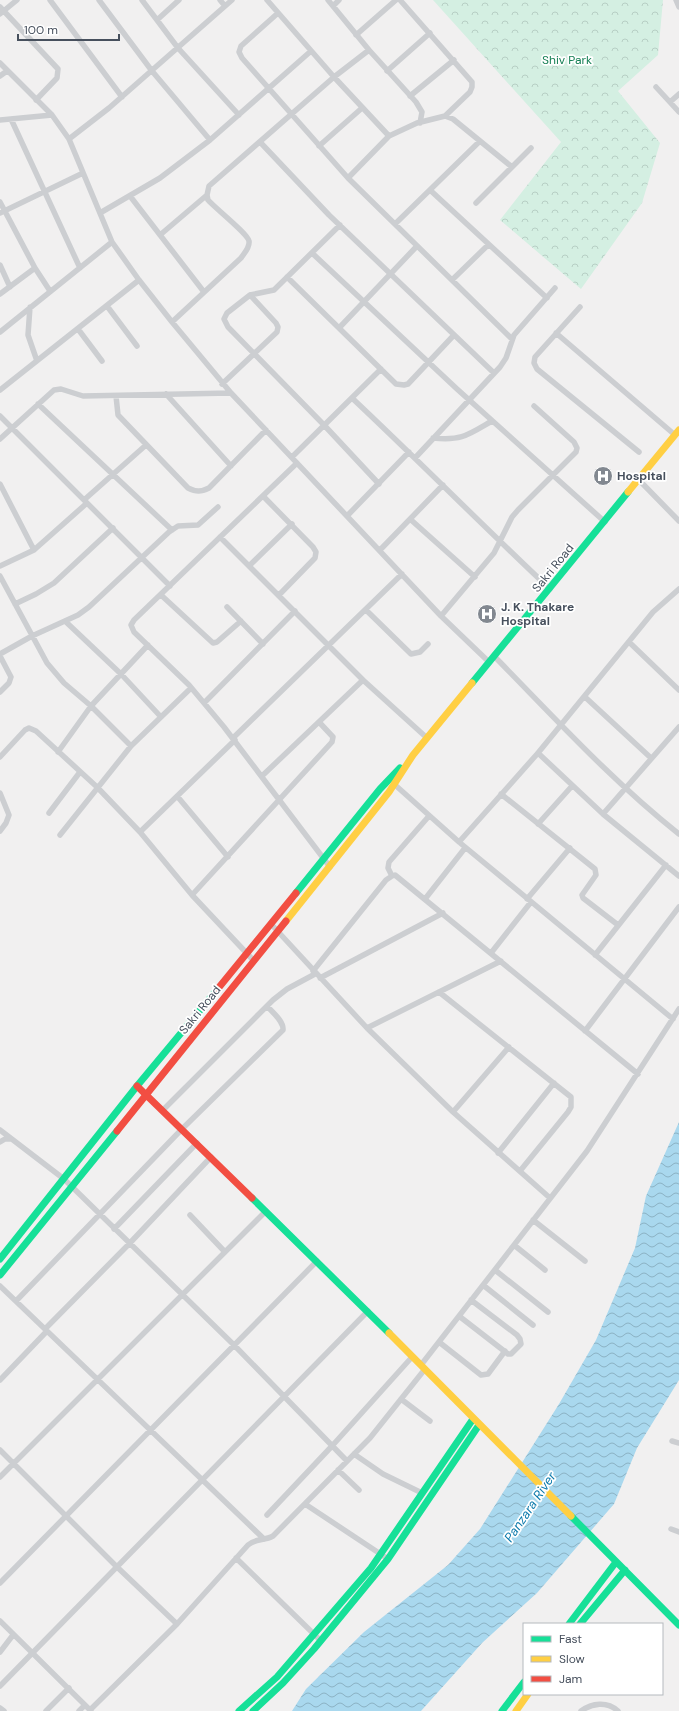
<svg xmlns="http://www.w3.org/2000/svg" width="679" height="1711" font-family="'DM Sans',sans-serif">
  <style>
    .forest { fill: url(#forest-crowns) }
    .water { fill: url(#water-waves) }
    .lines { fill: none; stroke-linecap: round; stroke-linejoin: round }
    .street { stroke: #ccced1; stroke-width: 5.5 }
    .fast { stroke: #16e098; stroke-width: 7 }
    .slow { stroke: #ffcf43; stroke-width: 7 }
    .jam { stroke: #f24e42; stroke-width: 7 }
    .labels { text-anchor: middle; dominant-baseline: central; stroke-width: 3.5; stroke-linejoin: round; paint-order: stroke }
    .park-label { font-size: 12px; fill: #168055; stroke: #fff }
    .poi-label { font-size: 12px; font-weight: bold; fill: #47505d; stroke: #fff; text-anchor: start }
    .street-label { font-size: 12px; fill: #47505d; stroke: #fff }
    .water-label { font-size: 13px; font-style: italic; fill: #0b7aac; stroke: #fff }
  </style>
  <defs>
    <pattern id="forest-crowns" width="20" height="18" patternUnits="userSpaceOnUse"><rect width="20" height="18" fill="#d4efe2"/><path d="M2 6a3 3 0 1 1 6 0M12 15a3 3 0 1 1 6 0" fill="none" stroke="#b7cfc4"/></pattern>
    <pattern id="water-waves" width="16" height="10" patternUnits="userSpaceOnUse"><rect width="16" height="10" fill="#a9d8ee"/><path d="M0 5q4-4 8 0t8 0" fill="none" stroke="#8bb2c4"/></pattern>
  </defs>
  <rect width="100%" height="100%" fill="#f1f0f0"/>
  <path class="forest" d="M433,0H663L658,55L618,91L660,143L642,203L581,289L500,220L561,142Z"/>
  <path class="water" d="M679,1122V1380L637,1448L614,1504L537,1593L482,1643L421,1711H292L306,1689L364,1632L448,1565L480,1529L559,1404L596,1340L635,1248L646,1196Z"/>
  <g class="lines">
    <path class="street" d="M50,0L122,97
      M99,0L152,71L210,140
      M142,0L178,48L239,115
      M220,0L225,6
      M267,0L334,77L389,136
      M328,0L369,50L416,102L422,112L420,123
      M400,0L472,82V87L470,92L445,116
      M676,0L679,7
      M333,6L339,0
      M0,7L58,69L57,78L36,100
      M278,13L241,46L239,52L242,58L348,178L512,339
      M0,14L17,0
      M157,20L179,0
      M356,35L396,0
      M0,63L52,115L69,139L112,242L139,280L172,322L231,393L441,616L489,662
      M387,71L430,33
      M0,76L7,71
      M656,87L679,112
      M410,96L454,60
      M670,102L679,94
      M11,119L80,268
      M0,120L52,115
      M69,139L109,108L232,0
      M260,142L329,215L494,373
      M319,146L362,108
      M348,178L389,136L417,123L445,116L453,119L512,167
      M430,190L547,298
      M130,196L204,292
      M0,202L35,268L50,291
      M476,203L531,148
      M0,213L83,173
      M100,213L160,178L210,140L311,51
      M395,224L480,141
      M340,225L274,290L250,295L227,313L224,319L228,327L324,425L379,484
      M160,235L207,195
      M312,253L457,389L605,522
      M0,265L10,287
      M287,277L396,384L404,385L408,384L454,335
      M452,280L488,245
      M0,294L35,268
      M107,306L137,346
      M30,307L28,335L37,361
      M580,307L535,357L534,363L537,369L639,452
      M172,322L241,258C244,253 250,248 249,241C248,234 215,208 208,200L207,195L209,186L334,77L369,50
      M339,328L417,246
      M78,329L102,361
      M0,332L112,242
      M556,333L675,435
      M222,384L277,332L278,327L276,323L250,295
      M0,390L139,280
      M166,394L231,466
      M116,396L118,415L188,488C196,492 201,492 209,488L266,430
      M352,398C419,461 483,526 550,589
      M38,404L172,530
      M0,416L170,586
      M433,438C462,441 468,435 492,421
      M0,439L54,390L61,389L83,396L231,393
      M292,457L381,369
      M415,458L500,367L506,358L514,335L555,288
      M297,463L134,620L131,625L134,632L189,685L224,727L330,867
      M639,480L679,521
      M0,484L34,550
      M263,496L313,547L316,552L315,558L279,595
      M84,500L146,445
      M347,516L409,452
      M410,519L475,577
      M220,537L363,680L427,738
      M380,550L443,485
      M0,566L34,550L87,503
      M249,566L292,524
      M0,576L47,663L64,683L91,706L131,746
      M161,595L213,643L217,642L241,621
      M15,604L36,594L54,583L113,528
      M227,607L263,644
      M366,610L411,654L420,652L428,644
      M441,616L494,553L512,517L518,510L576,452L577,448L574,442L534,406
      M65,621L121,674L161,717
      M629,642L679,690
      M0,654L32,636L78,615L89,607L169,532L178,526L198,525L218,507
      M0,656L11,677L9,683L0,692
      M494,656C554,717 612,781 679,834
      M585,697L651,758
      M204,703L295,611
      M233,738L402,574
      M58,752L91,706L148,645
      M538,753L603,814L679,876
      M0,757L25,730L29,728L36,731L97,787L140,832L192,895L254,961
      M262,776L363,680
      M394,784L459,842L673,1019
      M0,793L9,815L6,823L0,831
      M501,794L595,869L596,875L582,895L583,898L618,925
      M177,796L228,857
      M49,813L80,772
      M603,814L679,727
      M538,824L572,786
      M140,832L235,740
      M60,835L131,746L191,688
      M459,842L538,753L653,612L679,589
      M392,876L388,868L389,862L429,816
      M192,895L332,742L333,737L319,722
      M425,899L465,848
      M527,899L570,848
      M271,924L367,1028L453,1112L550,1198
      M491,953L531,902
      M595,955L666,865
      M313,971L386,880L392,876L395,875L638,1074
      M320,978L443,913
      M439,992L571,1097V1107L568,1112L520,1171
      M367,1028L501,961
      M585,1031L679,907
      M163,1110L273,1000L287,989L315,974
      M453,1112L509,1047
      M0,1130L64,1179L234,1345L347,1461
      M0,1142L5,1139H10
      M498,1153L554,1083
      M190,1215L225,1252
      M533,1220L585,1261
      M114,1229L197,1143
      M514,1245L545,1270
      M495,1270L548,1312
      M483,1285L533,1325
      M0,1286L264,1539
      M16,1301L182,1129L283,1030C284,1021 272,1012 267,1006
      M459,1316L508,1354H511L521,1344L520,1339L517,1335L471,1300
      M45,1329L129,1244L211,1157
      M439,1342L481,1375L488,1374L505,1351
      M421,1365L587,1151L679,1009
      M0,1380L47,1331
      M401,1399L430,1421
      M672,1441L679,1443
      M0,1450L116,1566L177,1624
      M354,1454L383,1474L422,1493
      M338,1470L359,1490
      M0,1477L266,1211
      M305,1504L388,1559
      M267,1515L332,1446L412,1357
      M671,1529L679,1532
      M236,1558L321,1641
      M0,1583L317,1261
      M0,1621L91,1711
      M0,1652L13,1635
      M0,1686L368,1311
      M0,1708L4,1711
      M90,1710L177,1624L248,1545C256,1538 264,1541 273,1536L370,1438L425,1369
      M46,1711L69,1688
      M79,1711L85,1705
      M581,1711C592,1703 607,1701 618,1711"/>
    <path class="fast" d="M472,683L628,492
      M296,893L380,789L400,768
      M252,1198L389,1333
      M0,1259L137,1086L216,991
      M0,1275L117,1131
      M571,1516L679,1625
      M569,1624L616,1562
      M580,1624L625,1570
      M239,1711L277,1677L371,1568L473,1419
      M253,1711L283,1683L314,1649L388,1559L479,1425
      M502,1711L524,1682"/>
    <path class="slow" d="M628,492L679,430
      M286,921L389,792L413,755L472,683
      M389,1333L571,1516
      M516,1711L528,1694"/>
    <path class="jam" d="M216,991L296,893
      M137,1086L252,1198
      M117,1131L286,921"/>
  </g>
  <defs>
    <symbol id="hospital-disc" viewBox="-11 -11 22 22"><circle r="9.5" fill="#828890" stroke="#fff"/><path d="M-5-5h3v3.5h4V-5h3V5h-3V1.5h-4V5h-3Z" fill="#fff"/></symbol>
  </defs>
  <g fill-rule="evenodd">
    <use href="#hospital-disc" x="592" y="465" width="22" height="22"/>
    <use href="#hospital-disc" x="476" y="603" width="22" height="22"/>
  </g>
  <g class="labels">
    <g class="park-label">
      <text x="567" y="60">Shiv Park</text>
    </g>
    <g class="poi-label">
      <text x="617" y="476">Hospital</text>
      <text x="501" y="607">J. K. Thakare<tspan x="501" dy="14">Hospital</tspan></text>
    </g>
    <g class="street-label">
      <text transform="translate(553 568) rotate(-51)">Sakri Road</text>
      <text transform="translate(200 1010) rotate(-51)">Sakri Road</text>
    </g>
    <g class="water-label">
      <text transform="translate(530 1507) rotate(-56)">Panzara River</text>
    </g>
  </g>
  <rect x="523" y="1623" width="140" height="72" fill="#ffffff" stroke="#b5b9be"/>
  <rect x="531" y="1636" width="20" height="6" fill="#16e098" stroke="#b5b9be"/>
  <text x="559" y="1643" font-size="12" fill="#47505d">Fast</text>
  <rect x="531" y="1656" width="20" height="6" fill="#ffcf43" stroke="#b5b9be"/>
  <text x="559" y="1663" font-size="12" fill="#47505d">Slow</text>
  <rect x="531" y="1676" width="20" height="6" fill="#f24e42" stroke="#b5b9be"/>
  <text x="559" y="1683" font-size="12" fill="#47505d">Jam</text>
  <path d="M18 34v6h101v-6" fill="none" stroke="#47505d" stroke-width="2"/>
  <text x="24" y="34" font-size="12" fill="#47505d" stroke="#ffffff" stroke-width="3" paint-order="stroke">100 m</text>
</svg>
